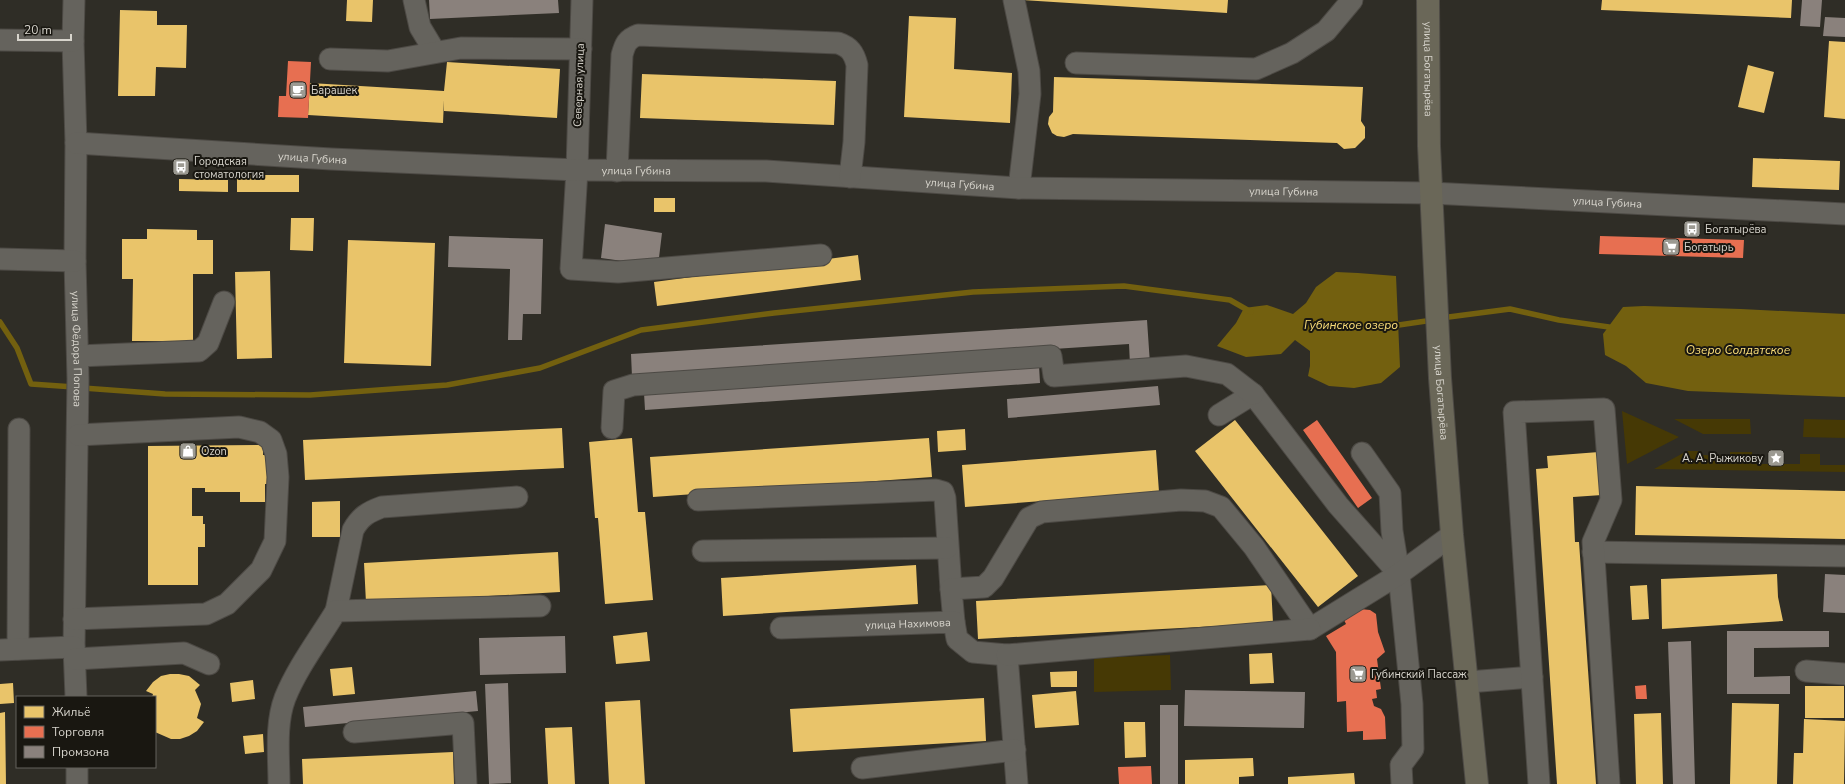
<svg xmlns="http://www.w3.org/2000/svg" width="1845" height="784" font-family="'Nunito Sans',sans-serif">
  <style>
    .green { fill: #463905 }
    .water { fill: #73600f }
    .homes { fill: #e9c46a }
    .shops { fill: #e76f51 }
    .industry { fill: #8a817c }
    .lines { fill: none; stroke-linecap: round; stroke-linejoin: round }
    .stream { stroke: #73600f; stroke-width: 5.5 }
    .minor-casing { stroke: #4d4a45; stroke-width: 23 }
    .major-casing { stroke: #4d4a45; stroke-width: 24 }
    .minor { stroke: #65635d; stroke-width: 21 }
    .major { stroke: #6a6758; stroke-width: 22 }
    .labels { text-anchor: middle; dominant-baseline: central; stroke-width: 4; stroke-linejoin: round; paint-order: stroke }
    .street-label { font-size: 11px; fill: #d7d4cc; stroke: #191711 }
    .poi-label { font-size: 11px; fill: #d7d4cc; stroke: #191711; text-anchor: start }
    .water-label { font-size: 12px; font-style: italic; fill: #fadd79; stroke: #191711 }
  </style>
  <rect width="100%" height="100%" fill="#2f2d26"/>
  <path class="green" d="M1622,411L1679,437L1627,464Z
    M1674,419H1750L1751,434H1703Z
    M1804,419L1845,420V438L1803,437Z
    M1687,451H1701L1702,455L1730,456V452H1752L1753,464H1800V454H1820V465H1845V472L1654,469Z
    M1170,655L1171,690L1094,692V658Z"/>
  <path class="water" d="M1336,272L1358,273L1396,276L1400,367L1381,383L1354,388L1329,386L1308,376L1310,366V351L1295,340L1281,354L1246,357L1217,346L1236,323L1244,308L1267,305L1293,314L1306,303L1316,287Z
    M1644,306L1741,309L1845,314V397L1688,391L1646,383L1626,366L1605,355L1603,334L1623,307Z"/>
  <path class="homes" d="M347,0H373L372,22L346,21Z
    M1022,0H1228L1227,13Z
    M1602,0H1792L1791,18L1601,10Z
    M120,10L157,11V25H187L186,68L156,67L155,96H118Z
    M909,16L956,18L954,69L1012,73L1010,123L904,117Z
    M1829,41L1845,42V119L1824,117Z
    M447,62L560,69L557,118L444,111V100L443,123L308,115L310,83L444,91Z
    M1748,65L1774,72L1764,113L1738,107Z
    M642,74L836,81L834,125L640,118Z
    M1054,77L1363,87L1361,121L1365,127V138L1355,148L1344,149L1337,143L1073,134L1064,137L1057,136L1052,133L1048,124L1049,117L1053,112Z
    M1753,158L1840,161L1839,190L1752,187Z
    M237,175H299V192H237Z
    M179,179L228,180V192L179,191Z
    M654,198H675V212H654Z
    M291,218H314L313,251L290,250Z
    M147,229L197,230V240H213V274H193V341H132L133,279H122V239H147Z
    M348,240L435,243L431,366L344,363Z
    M858,255L861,280L657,306L654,282Z
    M270,271L272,358L237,359L235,272Z
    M1235,420L1358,576L1318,607L1195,451Z
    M562,428L564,468L305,480L303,440Z
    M965,429L966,450L938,452L937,431Z
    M632,438L638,512H645L653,600L605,604L598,518H595L589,442Z
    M929,438L932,477L653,497L650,457Z
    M263,445V455H268V484H265V502H240V492H205V488H192V516H203V524H205V547H198V585H148V446Z
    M1156,450L1159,492L965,507L962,465Z
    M1599,452L1602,495L1573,497L1575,542H1579L1596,784H1557L1536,469L1548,468L1547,456Z
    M1636,486L1845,491V539L1635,535Z
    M340,501V537H312V502Z
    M558,552L560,592L366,603L364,563Z
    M916,565L918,604L723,616L721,578Z
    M1777,574L1778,597L1783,621L1662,629L1661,579Z
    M1271,585L1273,623L978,639L976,601Z
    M1647,585L1649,619L1632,620L1630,586Z
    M647,632L650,661L616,664L613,636Z
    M1272,653L1274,683L1250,684L1249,654Z
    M352,667L355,694L333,696L330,669Z
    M1077,671V687H1051L1050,672Z
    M170,674H179L189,676L200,685L195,690L201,704L197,718L204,722L197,731L189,736L180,739H171L155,732V697H152L153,694L146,691L153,682L161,676Z
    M253,680L255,699L232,702L230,683Z
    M13,683L14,703L0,704V684Z
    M1805,686H1844V718H1805Z
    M1076,691L1079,725L1035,728L1032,695Z
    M984,698L986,741L793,752L790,709Z
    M640,700L645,784H609L605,702Z
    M1732,703L1779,704L1777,784H1730Z
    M5,712L6,784H0V713Z
    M1661,713L1663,784H1636L1634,714Z
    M1804,719L1845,721L1844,784H1793L1794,753H1803Z
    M1124,722H1145L1146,757L1125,758Z
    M572,727L575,784H548L545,728Z
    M263,734L264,752L245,754L243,736Z
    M453,752L454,784H303L302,759Z
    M1253,758L1254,776L1239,777V784H1185V760Z
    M1354,773L1355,784H1288V777Z"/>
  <path class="shops" d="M288,61L311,62L308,118L278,117L279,96H286Z
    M1600,236L1744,240L1743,258L1599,254Z
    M1317,420L1372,498L1358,508L1303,430Z
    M1360,609L1370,610L1376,614L1378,632L1385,652L1377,659L1381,689L1376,690L1377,698L1372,699L1374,706L1381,709L1385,717L1386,739L1363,740V731L1347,732L1346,701L1337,702L1336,652L1326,636L1346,624L1344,620Z
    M1646,685L1647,699H1636L1635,686Z
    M1151,766L1152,784H1119L1118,767Z"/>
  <path class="industry" d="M429,0H558L559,13L430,19Z
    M1802,0H1822L1820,27L1800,26Z
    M1825,17L1845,18V37L1823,36Z
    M605,224L662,233L658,266L601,258Z
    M449,236L543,239L541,314H523L522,340H508L510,269L448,267Z
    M1147,320L1150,364L1130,365L1129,344L632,377L631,354Z
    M1039,365L1040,383L645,410L644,393Z
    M1158,386L1160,405L1008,418L1007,399Z
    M1825,574L1845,575V613L1823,612Z
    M1727,631H1829V647L1754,648V677L1790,676V694H1727Z
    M565,636L566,673L480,675L479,638Z
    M1691,641L1695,784H1673L1668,642Z
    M508,683L511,783L489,784L485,684Z
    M1185,690L1305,692L1304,728L1184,726Z
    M476,691L478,711L305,727L303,707Z
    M1160,705H1178V784H1160Z"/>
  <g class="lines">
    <path class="stream" d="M1441,318L1510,309L1559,320L1609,327
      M0,322L17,348L31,384L74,387
      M1392,326L1433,320
      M83,388L165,394L310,395L447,385L540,368L641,330L774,313L973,292L1124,286L1230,300L1251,312"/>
    <defs>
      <g id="minor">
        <path id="s1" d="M74,0L73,41L76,143L75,261L78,379L74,647L76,697"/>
        <path d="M414,0L420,27L435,52"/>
        <path d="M582,0L577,170L571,269L618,272L821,255"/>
        <path d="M1014,0L1029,71L1030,94L1019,188"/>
        <path d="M0,40L73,41"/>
        <path d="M330,59L388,61L461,48L581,49"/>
        <path d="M1076,63L1256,69L1292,53L1326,31L1352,0"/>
        <path id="s2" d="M76,143L331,159L577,170L766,171L1019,188L1431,193L1845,214"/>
        <path d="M617,171L622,55C625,44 627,39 638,35L838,43C850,47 854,53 857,65L854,142L850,177"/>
        <path d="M0,259L75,261"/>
        <path d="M78,356L199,351L208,343L224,302"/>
        <path d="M1219,415L1253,394L1338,505L1399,574L1392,531L1390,493L1362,453"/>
        <path d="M612,428L614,391L633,385L1051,356L1054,376L1186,366L1227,374L1253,394"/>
        <path d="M698,500L936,490L943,492L945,498L951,589"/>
        <path d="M703,551L947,548"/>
        <path d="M1593,552L1845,556"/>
        <path d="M1399,574L1412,704L1413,749L1401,765L1402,784"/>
        <path d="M336,611L353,530C360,517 368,512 382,507L517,497"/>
        <path d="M74,619L206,614L227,604L261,570L275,541L278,477L276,454L271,440L260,432L239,427L78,435"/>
        <path d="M954,622L951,589L984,587L993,578L1029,518L1042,512L1181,500L1205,501L1221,507L1254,547L1310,629L1399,574L1452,535"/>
        <path id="s3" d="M781,628L954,622L957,639L973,652L1007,655L1017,784"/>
        <path d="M18,649L19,429"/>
        <path d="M0,650L74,647"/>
        <path d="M1007,655L1310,629"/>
        <path d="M75,659L184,653L209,664"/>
        <path d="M1806,671L1845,674"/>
        <path d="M1468,682L1532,677"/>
        <path d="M354,732L463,723L466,784"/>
        <path d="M77,767V784"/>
        <path d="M862,768L1015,750"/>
        <path d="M279,784C279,757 275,724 285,698C297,668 319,639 336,611L540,606"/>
        <path d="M1539,784L1514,412L1604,409L1611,500L1593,542L1609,784"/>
      </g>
      <g id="major">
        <path id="s4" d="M1428,0L1429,146L1440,378L1452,535L1477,784"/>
      </g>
    </defs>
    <use href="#minor" class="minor-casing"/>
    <use href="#major" class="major-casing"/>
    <use href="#minor" class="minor"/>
    <use href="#major" class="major"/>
  </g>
  <defs>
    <symbol id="cafe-square" viewBox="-11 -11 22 22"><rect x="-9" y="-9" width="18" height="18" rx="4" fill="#9c9a92" stroke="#191711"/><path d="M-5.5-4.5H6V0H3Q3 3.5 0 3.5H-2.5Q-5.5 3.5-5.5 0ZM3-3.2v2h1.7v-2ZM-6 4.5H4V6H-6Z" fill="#fff"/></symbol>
    <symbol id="bus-square" viewBox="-11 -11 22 22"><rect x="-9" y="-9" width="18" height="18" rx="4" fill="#9c9a92" stroke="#191711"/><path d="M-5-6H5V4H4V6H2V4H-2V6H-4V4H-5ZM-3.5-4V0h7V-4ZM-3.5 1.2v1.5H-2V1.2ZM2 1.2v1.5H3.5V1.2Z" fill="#fff"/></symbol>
    <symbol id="supermarket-square" viewBox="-11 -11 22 22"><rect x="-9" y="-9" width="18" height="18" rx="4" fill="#9c9a92" stroke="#191711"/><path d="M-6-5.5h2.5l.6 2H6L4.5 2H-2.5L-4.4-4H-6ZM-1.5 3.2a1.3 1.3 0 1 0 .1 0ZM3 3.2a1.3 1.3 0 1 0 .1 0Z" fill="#fff"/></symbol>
    <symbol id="shop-square" viewBox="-11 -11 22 22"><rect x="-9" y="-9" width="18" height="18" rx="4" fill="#9c9a92" stroke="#191711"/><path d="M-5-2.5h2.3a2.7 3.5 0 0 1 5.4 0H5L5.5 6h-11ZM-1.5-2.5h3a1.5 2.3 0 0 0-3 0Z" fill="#fff"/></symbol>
    <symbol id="sight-square" viewBox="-11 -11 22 22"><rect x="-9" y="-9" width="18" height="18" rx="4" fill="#9c9a92" stroke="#191711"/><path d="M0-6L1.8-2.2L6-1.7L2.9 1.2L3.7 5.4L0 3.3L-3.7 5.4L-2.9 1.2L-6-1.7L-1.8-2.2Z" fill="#fff"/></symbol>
  </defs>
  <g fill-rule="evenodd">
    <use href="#cafe-square" x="288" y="80" width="20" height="20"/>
    <use href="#bus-square" x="171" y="157" width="20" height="20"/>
    <use href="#bus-square" x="1682" y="219" width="20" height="20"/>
    <use href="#supermarket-square" x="1661" y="237" width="20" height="20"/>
    <use href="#shop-square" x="178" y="441" width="20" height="20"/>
    <use href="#sight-square" x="1766" y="448" width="20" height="20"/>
    <use href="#supermarket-square" x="1348" y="664" width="20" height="20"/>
  </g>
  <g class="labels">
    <g class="street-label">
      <text stroke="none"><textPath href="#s4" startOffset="69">улица Богатырёва</textPath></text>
      <text transform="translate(579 85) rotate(-88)">Северная улица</text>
      <text stroke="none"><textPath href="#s2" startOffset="237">улица Губина</textPath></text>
      <text stroke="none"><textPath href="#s2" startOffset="561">улица Губина</textPath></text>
      <text stroke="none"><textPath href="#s2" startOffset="885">улица Губина</textPath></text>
      <text stroke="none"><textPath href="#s2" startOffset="1209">улица Губина</textPath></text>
      <text stroke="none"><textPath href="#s2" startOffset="1533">улица Губина</textPath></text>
      <text stroke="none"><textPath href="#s1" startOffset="349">улица Фёдора Попова</textPath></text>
      <text stroke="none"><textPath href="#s4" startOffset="393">улица Богатырёва</textPath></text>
      <text stroke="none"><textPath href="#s3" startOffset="127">улица Нахимова</textPath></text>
    </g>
    <g class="poi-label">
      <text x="311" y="90">Барашек</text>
      <text x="194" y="161">Городская<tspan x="194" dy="13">стоматология</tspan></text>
      <text x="1705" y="229">Богатырёва</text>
      <text x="1684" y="247">Богатырь</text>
      <text x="201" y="451">Ozon</text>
      <text x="1763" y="458" text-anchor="end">А. А. Рыжикову</text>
      <text x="1371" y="674">Губинский Пассаж</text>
    </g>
    <g class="water-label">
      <text x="1351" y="325">Губинское озеро</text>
      <text x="1738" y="350">Озеро Солдатское</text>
    </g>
  </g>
  <rect x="16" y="696" width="140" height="72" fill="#191711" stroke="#65635c"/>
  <rect x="24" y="706" width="20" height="12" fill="#e9c46a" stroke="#65635c"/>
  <text x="52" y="716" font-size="12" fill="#d7d4cc">Жильё</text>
  <rect x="24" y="726" width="20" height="12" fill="#e76f51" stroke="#65635c"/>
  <text x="52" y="736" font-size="12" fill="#d7d4cc">Торговля</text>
  <rect x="24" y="746" width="20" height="12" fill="#8a817c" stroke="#65635c"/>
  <text x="52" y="756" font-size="12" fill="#d7d4cc">Промзона</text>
  <path d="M18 34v6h53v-6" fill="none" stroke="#d7d4cc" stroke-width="2"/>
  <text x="24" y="34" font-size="12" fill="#d7d4cc" stroke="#191711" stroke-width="3" paint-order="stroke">20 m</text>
</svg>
